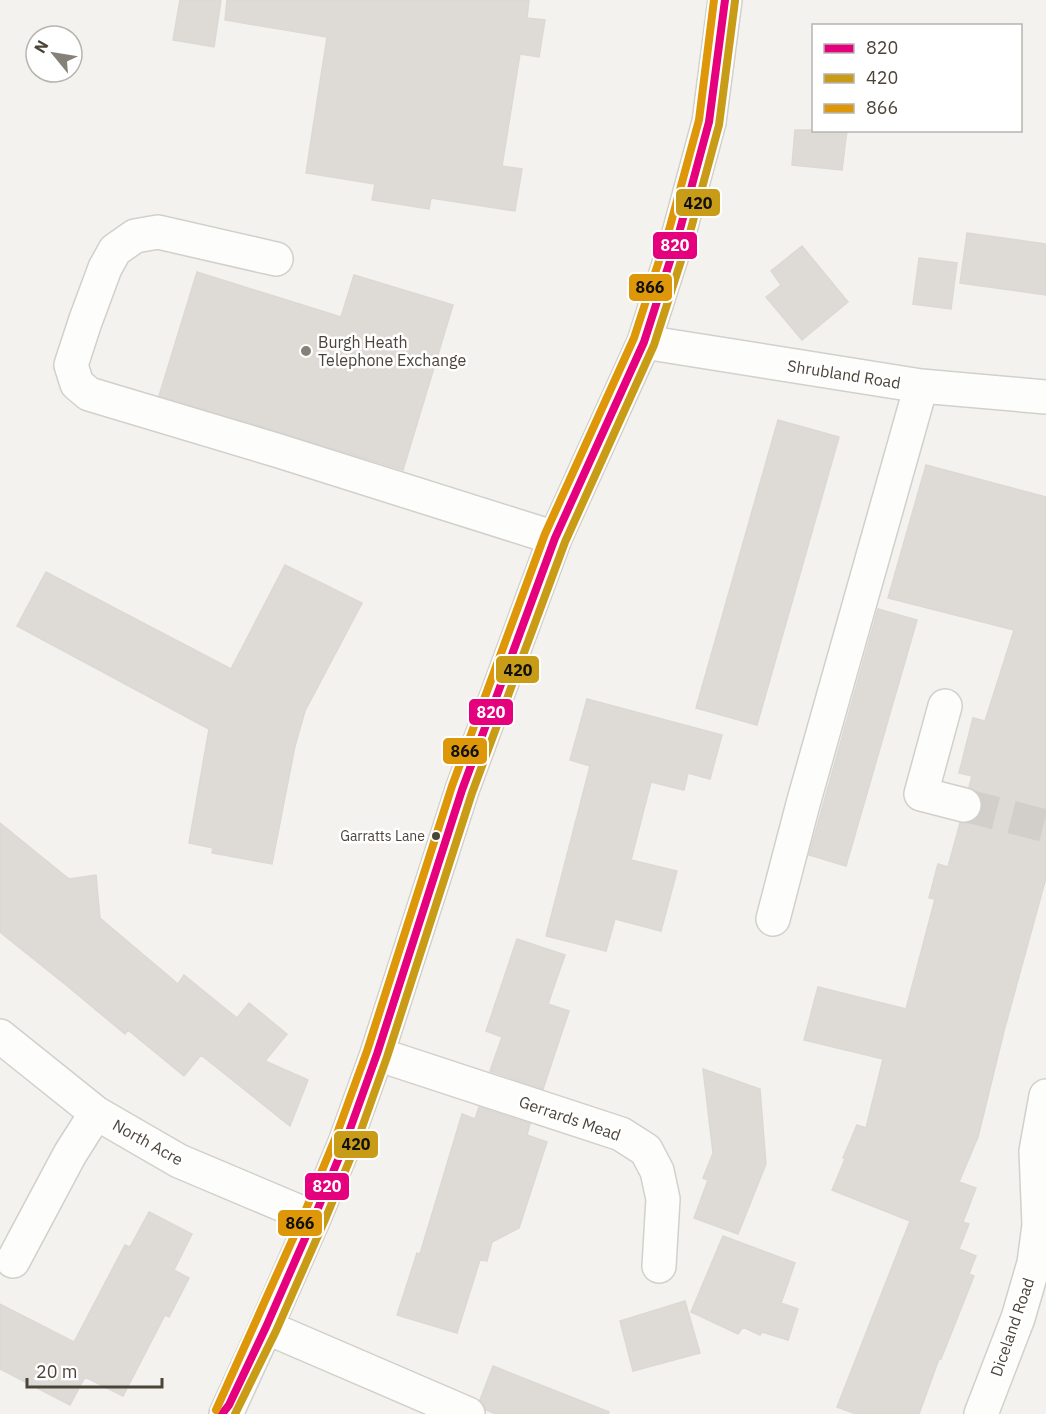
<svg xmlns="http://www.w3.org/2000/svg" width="1046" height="1414" font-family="'IBM Plex Sans',sans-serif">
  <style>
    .building { fill: #dedbd6; stroke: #dcd9d4; stroke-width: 1.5 }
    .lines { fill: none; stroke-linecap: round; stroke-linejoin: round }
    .minor-tunnel { stroke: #d2cfca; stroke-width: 33; stroke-dasharray: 33 16; stroke-linecap: butt }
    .minor-casing { stroke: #d2d0cb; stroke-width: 36 }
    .minor { stroke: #fdfdfc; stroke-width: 33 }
    .bus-1-casing { stroke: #fff; stroke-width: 12 }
    .bus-2-casing { stroke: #fff; stroke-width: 12 }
    .bus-3-casing { stroke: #fff; stroke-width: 12 }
    .bus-1 { stroke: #e5007d; stroke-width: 8 }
    .bus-2 { stroke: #c99c18; stroke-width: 8 }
    .bus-3 { stroke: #dd9709; stroke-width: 8 }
    .poi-dot { fill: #868178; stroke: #fff; stroke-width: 2 }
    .bus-dot { fill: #4b4439; stroke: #fff; stroke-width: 2 }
    .labels { text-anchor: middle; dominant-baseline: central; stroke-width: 5; stroke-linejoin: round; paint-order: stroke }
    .bus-label { font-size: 14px; fill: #4b4439; stroke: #fff; text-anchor: end }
    .poi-label { font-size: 16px; fill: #4b4439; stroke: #fff; text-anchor: start }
    .street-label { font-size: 16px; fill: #4b4439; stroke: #fff }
    .line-badge { stroke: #fff; stroke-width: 2 }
    .badge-label { font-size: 16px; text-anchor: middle; font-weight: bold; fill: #fff }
    .pale-badge-label { font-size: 16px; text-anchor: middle; font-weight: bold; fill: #111 }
  </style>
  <rect width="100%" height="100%" fill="#f4f2ee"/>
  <path class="building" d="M180,0H221L214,47L173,40Z
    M227,0H529L527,18L545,20L539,57L520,54L502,166L522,169L515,211L431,198L429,209L372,200L375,184L306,173L327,37L225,20Z
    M795,130H847L842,170L792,165Z
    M967,233L1046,244V295L960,283Z
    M802,246L848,302L802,340L766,297L781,285L771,271Z
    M919,258L957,263L951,309L913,304Z
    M197,272L341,317L354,275L453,305L403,470L159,396Z
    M778,420L839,437L757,725L696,708Z
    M926,465L1046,497V878L1004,1031L978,1137L959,1182L976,1188L963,1222L969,1224L959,1249L976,1256L969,1274L974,1276L941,1359H939L919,1414H856L837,1407L910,1221L832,1190L845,1159L843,1158L857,1125L866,1128L883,1059L804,1040L818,987L906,1009L935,899L929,898L938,864L948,867L960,823H970L977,818L982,810V799L977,791L969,787L972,776L959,773L973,718L985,721L1014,630L888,598Z
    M285,565L362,603L305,711L295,746L272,864L212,853L213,848L189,843L209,729L17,626L46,572L231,669Z
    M878,609L917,620L846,866L809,855Z
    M587,699L722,735L710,779L688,773L684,790L651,782L631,860L677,871L661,931L615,919L606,951L546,936L590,766L570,760Z
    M0,823L69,879L96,875L100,918L178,984L184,975L237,1018L249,1003L287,1034L265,1061L308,1080L290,1126L201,1055L184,1076L128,1030L125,1034L66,985L0,932Z
    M517,939L565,955L548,1004L569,1011L543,1089L490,1071L502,1037L486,1031Z
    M703,1069L760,1089L766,1164L738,1234L694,1218L708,1180L703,1178L713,1153Z
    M479,1107L530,1124L527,1135L547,1142L519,1228L492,1242L487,1261L480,1260L457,1333L397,1315L417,1253L420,1254L462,1114L475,1119Z
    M149,1212L192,1234L174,1270L189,1278L169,1317L165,1315L123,1396L85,1377L70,1405L0,1369V1304L74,1342L125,1245L130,1247Z
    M723,1236L795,1263L781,1303L798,1309L788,1340L762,1332L760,1335L743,1327L738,1334L691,1312Z
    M685,1301L700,1353L633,1371L620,1321Z
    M493,1366L609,1412L608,1414H496L486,1410L483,1403L480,1400Z"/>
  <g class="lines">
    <path class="minor-tunnel" d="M964,805L1046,826"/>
    <defs>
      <path id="minor" d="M276,259L158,232L135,236L115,250L105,268L85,322L71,365L77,384L89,394L276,450L555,538
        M644,342L921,386L1046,397
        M945,706L921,794L964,805
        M773,919L803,804L921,386
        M0,1036L96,1113L179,1161L314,1218
        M377,1054L621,1134L646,1150L657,1171L663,1199L659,1266
        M13,1261L70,1154L96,1113
        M266,1327L468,1414
        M226,1414L266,1327L314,1218L345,1143L377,1054L462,790L555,538L644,342L679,233L709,122L725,0
        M981,1414L1018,1318L1034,1263L1039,1225L1036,1151L1046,1096"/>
    </defs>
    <use href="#minor" class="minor-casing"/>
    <use href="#minor" class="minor"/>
    <defs>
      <path id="bus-1" d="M222,1414L229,1405L266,1327L314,1218L345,1143L377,1054L462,790L555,538L644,342L679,233L709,122L725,0"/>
      <path id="bus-2" d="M235,1414L276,1331L324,1222L355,1147L387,1057L472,793L565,542L654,345L689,236L719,125L735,1"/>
      <path id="bus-3" d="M216,1410L304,1214L335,1139L367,1051L452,786L545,534L634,338L669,230L699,120L714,0"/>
    </defs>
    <use href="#bus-1" class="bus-1-casing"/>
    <use href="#bus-2" class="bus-2-casing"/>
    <use href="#bus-3" class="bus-3-casing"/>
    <use href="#bus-1" class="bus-1"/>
    <use href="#bus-2" class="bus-2"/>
    <use href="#bus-3" class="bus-3"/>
  </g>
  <circle class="poi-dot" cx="306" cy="351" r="6"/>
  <circle class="bus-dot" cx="436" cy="836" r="5"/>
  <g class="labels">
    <g class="bus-label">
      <text x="425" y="836">Garratts Lane</text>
    </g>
    <g class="poi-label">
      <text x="318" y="342">Burgh Heath<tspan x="318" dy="18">Telephone Exchange</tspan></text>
    </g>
    <g class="street-label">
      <text transform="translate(844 374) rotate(9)">Shrubland Road</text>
      <text transform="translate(570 1118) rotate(19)">Gerrards Mead</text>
      <text transform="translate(148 1142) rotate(29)">North Acre</text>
      <text transform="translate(1012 1327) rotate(-71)">Diceland Road</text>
    </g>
  </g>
  <g class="line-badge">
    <rect x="675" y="188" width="46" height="29" rx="6" fill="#c99c18"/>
    <rect x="652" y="231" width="46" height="29" rx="6" fill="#e5007d"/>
    <rect x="628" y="273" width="45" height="29" rx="6" fill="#dd9709"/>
    <rect x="495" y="655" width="45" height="29" rx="6" fill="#c99c18"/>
    <rect x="468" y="698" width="46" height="28" rx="6" fill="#e5007d"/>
    <rect x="442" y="737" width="46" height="28" rx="6" fill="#dd9709"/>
    <rect x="333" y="1130" width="46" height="29" rx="6" fill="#c99c18"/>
    <rect x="304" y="1172" width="46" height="29" rx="6" fill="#e5007d"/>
    <rect x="277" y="1209" width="46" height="28" rx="6" fill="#dd9709"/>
  </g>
  <g class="badge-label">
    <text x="675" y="251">820</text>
    <text x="491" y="718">820</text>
    <text x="327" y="1192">820</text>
  </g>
  <g class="pale-badge-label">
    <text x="698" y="209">420</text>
    <text x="650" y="293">866</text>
    <text x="518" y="676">420</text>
    <text x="465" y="757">866</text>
    <text x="356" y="1150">420</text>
    <text x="300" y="1229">866</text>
  </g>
  <rect x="812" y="24" width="210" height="108" fill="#ffffff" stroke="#b7b4b0" stroke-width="1.5"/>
  <rect x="824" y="44" width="30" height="9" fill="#e5007d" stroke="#b7b4b0" stroke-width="1.5"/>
  <text x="866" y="54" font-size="18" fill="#4b4439">820</text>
  <rect x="824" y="74" width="30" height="9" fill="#c99c18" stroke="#b7b4b0" stroke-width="1.5"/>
  <text x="866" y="84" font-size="18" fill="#4b4439">420</text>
  <rect x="824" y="104" width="30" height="9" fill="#dd9709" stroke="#b7b4b0" stroke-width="1.5"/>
  <text x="866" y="114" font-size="18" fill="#4b4439">866</text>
  <g transform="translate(54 54) rotate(300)"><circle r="28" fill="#ffffff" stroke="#b7b4b0" stroke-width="1.5"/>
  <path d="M0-4.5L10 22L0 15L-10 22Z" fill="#868178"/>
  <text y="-9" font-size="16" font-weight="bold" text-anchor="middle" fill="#4b4439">N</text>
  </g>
  <path d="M27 1378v9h135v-9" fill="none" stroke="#4b4439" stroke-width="3"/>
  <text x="36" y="1378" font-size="18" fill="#4b4439" stroke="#ffffff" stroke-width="4.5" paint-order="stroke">20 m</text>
</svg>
